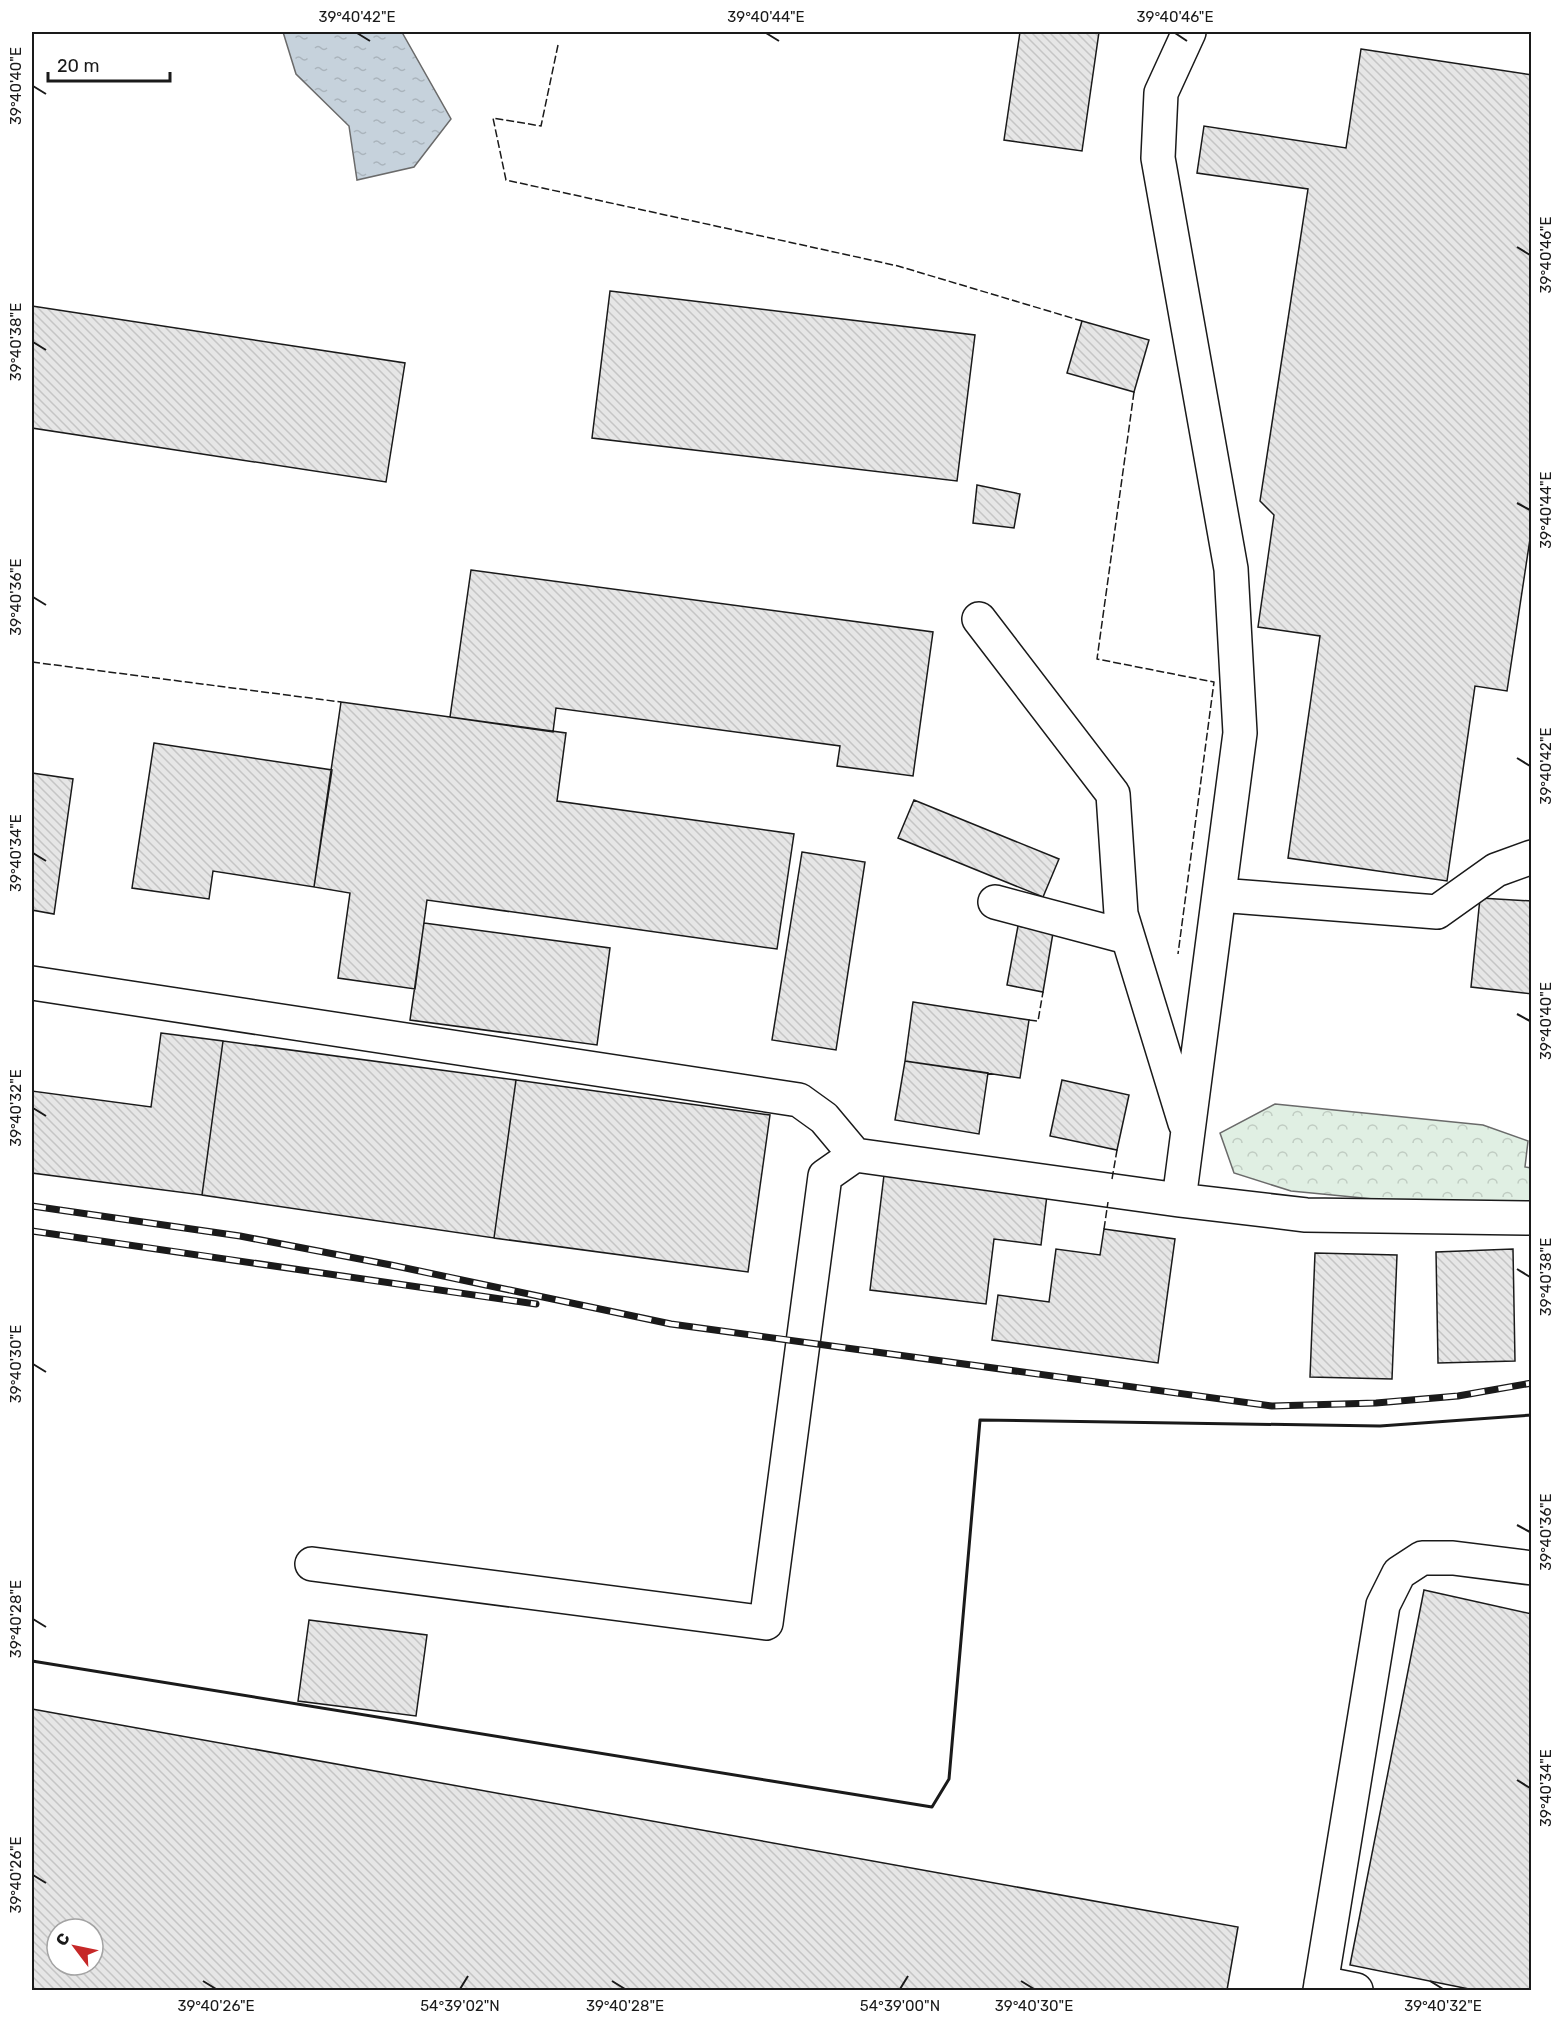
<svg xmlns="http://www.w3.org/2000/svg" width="1563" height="2022" font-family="Rubik,sans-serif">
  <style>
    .forest { fill: url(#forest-crowns); stroke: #6a6a6a; stroke-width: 1.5 }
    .water { fill: url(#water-ripples); stroke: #6a6a6a; stroke-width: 1.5 }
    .building { fill: url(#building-back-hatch); stroke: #1a1a1a; stroke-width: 1.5; fill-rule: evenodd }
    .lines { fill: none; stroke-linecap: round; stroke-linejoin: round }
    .minor-casing { stroke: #1a1a1a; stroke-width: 36 }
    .minor { stroke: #fff; stroke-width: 33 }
    .rail-casing { stroke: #1a1a1a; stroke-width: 7 }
    .rail { stroke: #fff; stroke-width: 4.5; stroke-dasharray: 14; stroke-linecap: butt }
    .fence { stroke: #1a1a1a; stroke-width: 1.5; stroke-dasharray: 8 3; stroke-linecap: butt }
    .wall { stroke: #1a1a1a; stroke-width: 3 }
    .ticks { fill: none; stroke: #1a1a1a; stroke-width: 2 }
    .neatline { fill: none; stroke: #1a1a1a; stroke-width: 2 }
    .ticks-label { font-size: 15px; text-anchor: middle; fill: #1a1a1a }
  </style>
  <defs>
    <pattern id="forest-crowns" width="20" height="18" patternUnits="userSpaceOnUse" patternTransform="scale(1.5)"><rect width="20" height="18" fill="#e0efe3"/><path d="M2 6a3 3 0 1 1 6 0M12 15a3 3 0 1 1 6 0" fill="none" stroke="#c0ccc2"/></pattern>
    <pattern id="water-ripples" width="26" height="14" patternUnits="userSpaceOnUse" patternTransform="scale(1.5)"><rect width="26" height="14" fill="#c6d2dc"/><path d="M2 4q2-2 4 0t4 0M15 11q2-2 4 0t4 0" fill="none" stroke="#aab4bc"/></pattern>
    <pattern id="building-back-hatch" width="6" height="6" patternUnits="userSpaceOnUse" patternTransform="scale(1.5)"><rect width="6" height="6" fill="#e6e6e6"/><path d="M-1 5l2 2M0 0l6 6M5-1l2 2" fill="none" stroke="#c5c5c5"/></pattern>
  </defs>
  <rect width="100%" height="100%" fill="#fff"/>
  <path class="forest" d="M1275,1104L1483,1125L1528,1141L1525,1167L1531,1168V1205L1394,1201L1291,1191L1234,1173L1220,1133Z"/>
  <path class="water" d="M283,32H404L403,34L451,119L414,167L357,180L349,126L296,74Z"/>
  <path class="building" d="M1020,32H1099L1082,151L1004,140Z
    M1361,49L1532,75V539H1530L1507,691L1475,686L1447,881L1288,858L1320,636L1258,627L1274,515L1260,501L1308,189L1197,173L1204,126L1346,148Z
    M610,291L975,335L957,481L592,438Z
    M32,306L405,363L386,482L32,428Z
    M1082,321L1149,340L1134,392L1067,373Z
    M977,485L1020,494L1014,528L973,523Z
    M471,570L933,632L913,776L837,766L840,746L556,708L553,732L450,717Z
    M341,702L566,733L557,801L794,834L777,949L427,900L415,989L338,978L350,893L314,887Z
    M154,743L332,770L314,887L213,871L209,899L132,888Z
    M32,773L73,779L54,914L32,910Z
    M914,800L1059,859L1043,897L898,838Z
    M802,852L865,862L836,1050L772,1040Z
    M1480,898L1532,901V994L1471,987Z
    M424,923L610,948L597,1045L410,1020Z
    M1018,926L1053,933L1043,992L1007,985Z
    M913,1002L1029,1020L1020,1078L905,1061Z
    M161,1033L223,1041L202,1195L32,1173V1091L151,1107Z
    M223,1041L516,1080L494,1238L202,1195Z
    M905,1061L988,1073L979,1134L895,1120Z
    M516,1080L770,1115L748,1272L494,1238Z
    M1062,1080L1129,1095L1117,1150L1050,1136Z
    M884,1175L1047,1195L1041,1245L994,1239L986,1304L870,1290Z
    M1104,1229L1175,1239L1158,1363L992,1340L998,1295L1049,1302L1056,1249L1100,1255Z
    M1513,1249L1515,1361L1438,1363L1436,1252Z
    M1315,1253L1397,1255L1392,1379L1310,1377Z
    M1424,1590L1532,1614V1990H1474L1350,1965Z
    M309,1620L427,1635L416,1716L298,1701Z
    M32,1709L1238,1927L1227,1990H32ZM57,1929H93V1965H57Z"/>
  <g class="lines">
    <defs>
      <path id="minor" d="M979,619L1113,794L1121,914L1185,1123
        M1219,895L1437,912L1496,870L1532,857
        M995,902L1127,937
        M32,983L799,1100L824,1118L855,1155
        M1179,1200L1240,733L1231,569L1158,158L1161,93L1189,32
        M312,1564L766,1623L825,1176L855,1155L1179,1200L1306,1215L1532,1218
        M1321,1983L1356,1990
        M1320,1990L1383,1605L1399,1573L1422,1558H1453L1532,1568"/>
    </defs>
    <use href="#minor" class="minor-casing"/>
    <use href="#minor" class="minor"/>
    <defs>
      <path id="rail" d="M32,1206L240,1236L391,1265L671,1324L1272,1406L1376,1403L1458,1396L1532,1383
        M32,1231L536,1304"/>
    </defs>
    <use href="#rail" class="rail-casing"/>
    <use href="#rail" class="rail"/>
    <path class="fence" d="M558,45L541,126L493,118L506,180L898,266L1082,321
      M1134,392L1097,659L1214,682L1178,954
      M32,662L341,702
      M1029,1020L1038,1021L1043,992
      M1112,1179L1117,1150
      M1104,1229L1108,1202"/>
    <path class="wall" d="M32,1661L932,1807L949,1779L980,1420L1380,1426L1532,1415"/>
  </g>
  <path class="ticks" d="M357,33L370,41M766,33L779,41M1175,33L1187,41M33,86L46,94M1517,247L1530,255M33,342L46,350M1517,503L1530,510M33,597L46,605M1517,758L1530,766M33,853L46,861M1517,1014L1530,1021M33,1108L46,1116M1517,1269L1530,1277M33,1364L46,1372M1517,1525L1530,1532M33,1619L46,1627M1517,1780L1530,1788M33,1875L46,1883M203,1981L216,1989M612,1981L625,1989M1021,1981L1034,1989M1430,1981L1443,1989M460,1989L468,1976M900,1989L908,1976"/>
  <rect width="1563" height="2022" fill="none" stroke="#ffffff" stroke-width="66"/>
  <g transform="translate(75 1947) rotate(302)"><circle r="28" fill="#ffffff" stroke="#a3a3a3" stroke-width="1.5"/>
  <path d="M0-4.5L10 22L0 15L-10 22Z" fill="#c62828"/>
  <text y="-9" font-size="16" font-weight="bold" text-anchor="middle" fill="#1a1a1a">С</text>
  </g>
  <path d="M48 72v9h122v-9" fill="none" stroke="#1a1a1a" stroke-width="3"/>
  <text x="57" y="72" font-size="18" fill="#1a1a1a" stroke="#ffffff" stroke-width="4.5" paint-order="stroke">20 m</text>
  <rect x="33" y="33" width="1497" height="1956" class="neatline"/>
  <g class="ticks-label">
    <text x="357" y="22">39°40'42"E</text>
    <text x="766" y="22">39°40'44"E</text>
    <text x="1175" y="22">39°40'46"E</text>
    <text transform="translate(16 86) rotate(-90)" y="5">39°40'40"E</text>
    <text transform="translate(1546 255) rotate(-90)" y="5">39°40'46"E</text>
    <text transform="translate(16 342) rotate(-90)" y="5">39°40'38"E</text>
    <text transform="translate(1546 510) rotate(-90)" y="5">39°40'44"E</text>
    <text transform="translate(16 597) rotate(-90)" y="5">39°40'36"E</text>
    <text transform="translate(1546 766) rotate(-90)" y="5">39°40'42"E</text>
    <text transform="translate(16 853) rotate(-90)" y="5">39°40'34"E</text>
    <text transform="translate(1546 1021) rotate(-90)" y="5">39°40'40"E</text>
    <text transform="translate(16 1108) rotate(-90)" y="5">39°40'32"E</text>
    <text transform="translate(1546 1277) rotate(-90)" y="5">39°40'38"E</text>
    <text transform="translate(16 1364) rotate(-90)" y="5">39°40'30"E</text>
    <text transform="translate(1546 1532) rotate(-90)" y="5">39°40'36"E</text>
    <text transform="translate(16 1619) rotate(-90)" y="5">39°40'28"E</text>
    <text transform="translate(1546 1788) rotate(-90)" y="5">39°40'34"E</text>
    <text transform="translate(16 1875) rotate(-90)" y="5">39°40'26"E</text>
    <text x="216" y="2011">39°40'26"E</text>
    <text x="460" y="2011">54°39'02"N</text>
    <text x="625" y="2011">39°40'28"E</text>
    <text x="900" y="2011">54°39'00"N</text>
    <text x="1034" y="2011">39°40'30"E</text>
    <text x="1443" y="2011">39°40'32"E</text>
  </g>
</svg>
